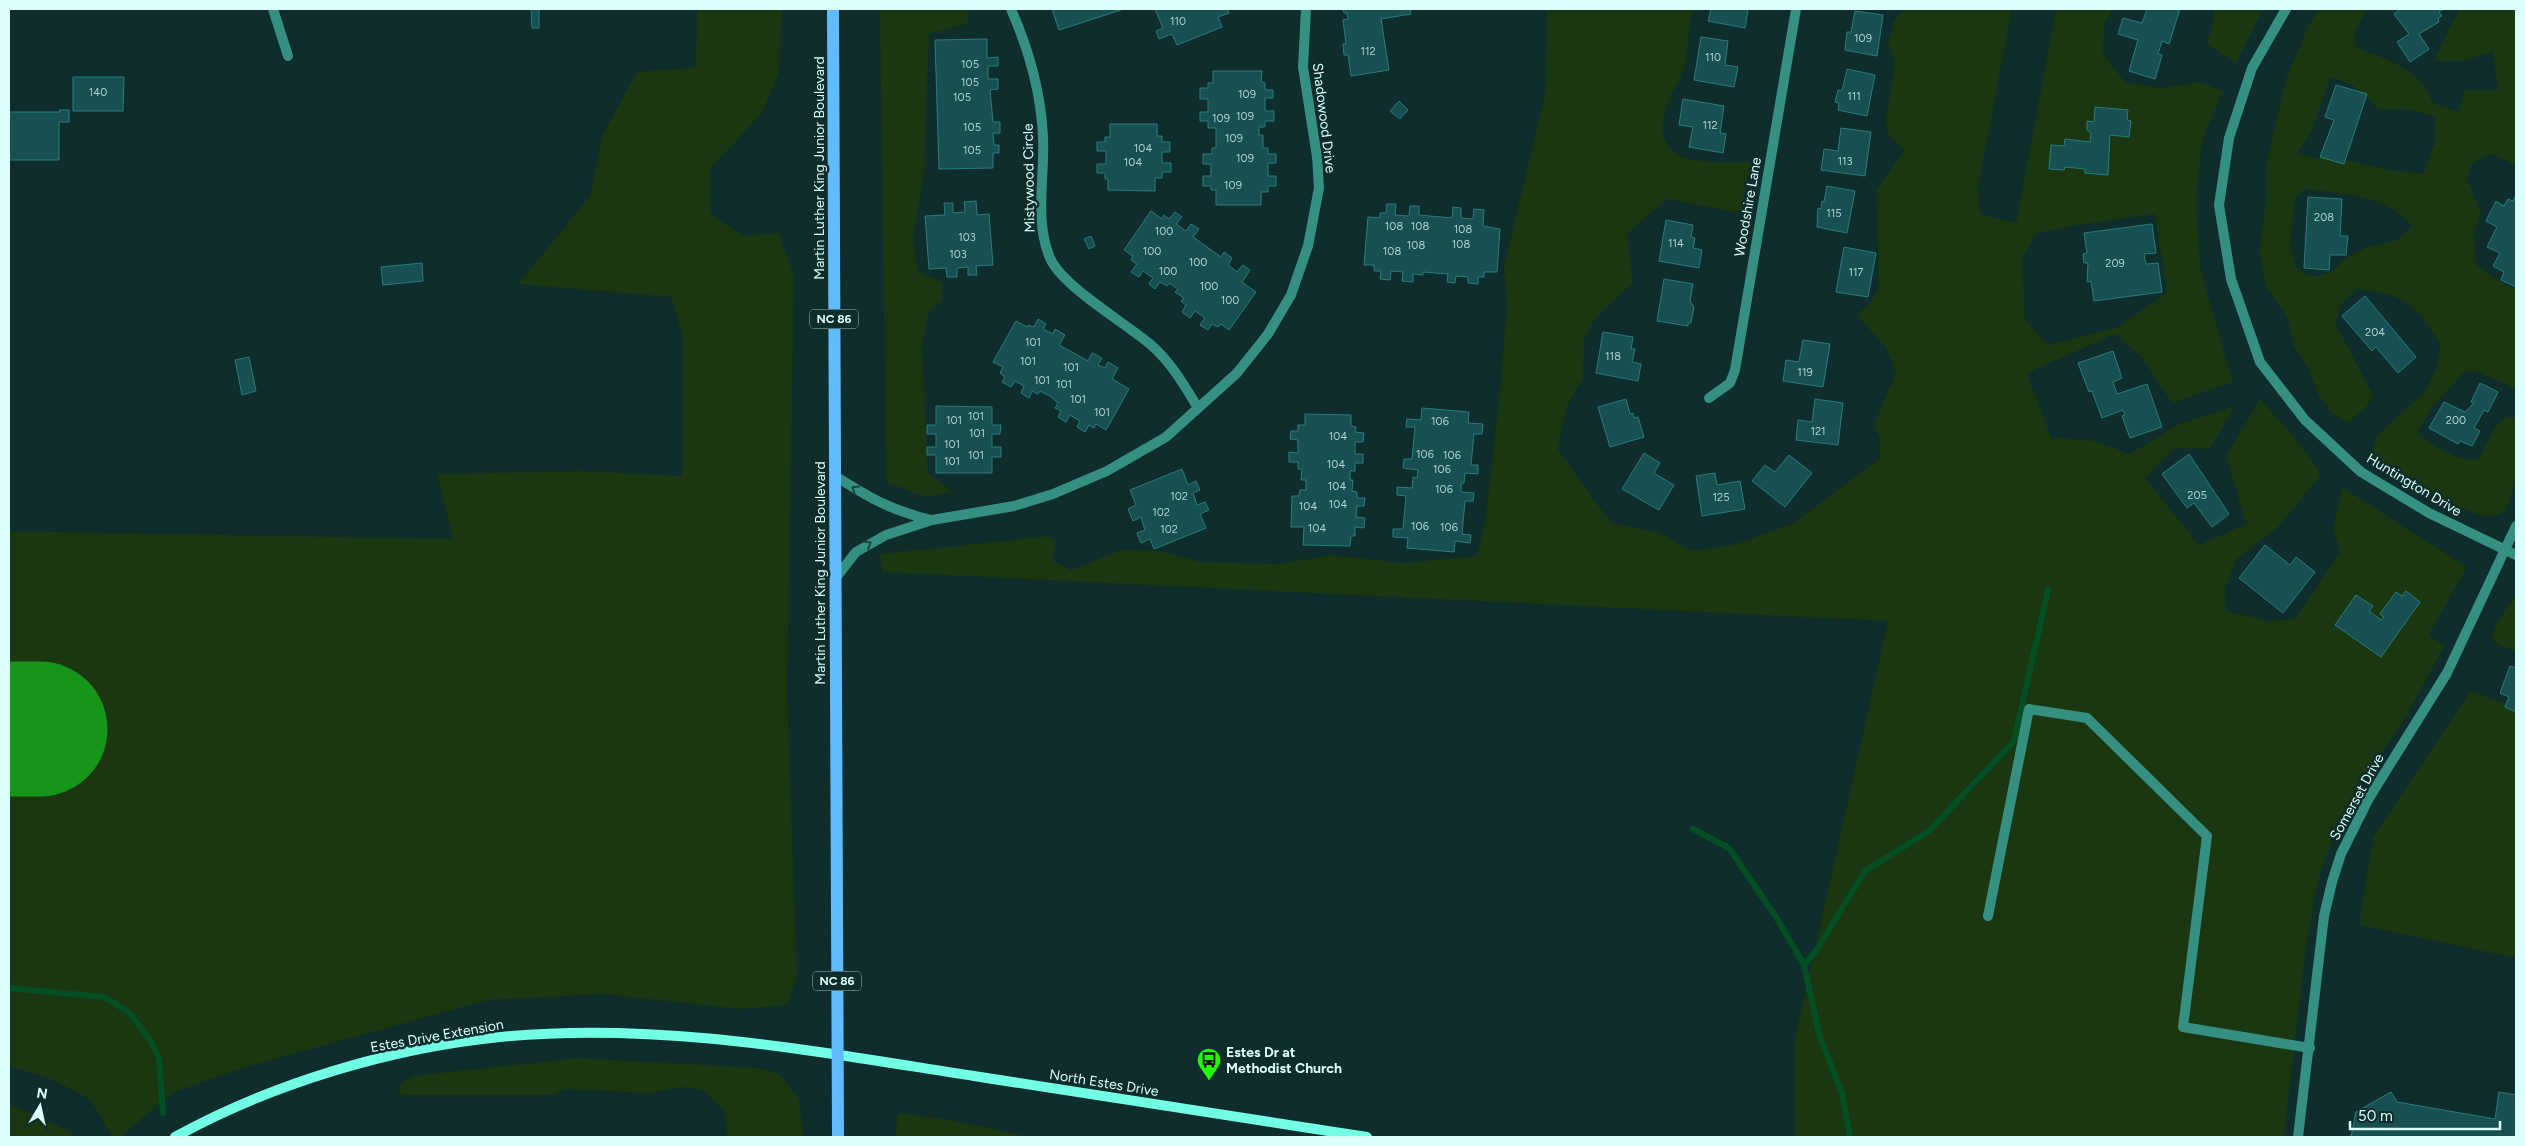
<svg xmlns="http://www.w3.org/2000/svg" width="2525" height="1146" font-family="Figtree,sans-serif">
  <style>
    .green { fill: #1a3711; fill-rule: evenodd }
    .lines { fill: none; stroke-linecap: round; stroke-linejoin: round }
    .stream { stroke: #054f25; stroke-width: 6 }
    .runway { stroke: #169619; stroke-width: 135 }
    .building { fill: #184f50; stroke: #287e7e }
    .minor { stroke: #359082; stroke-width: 10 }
    .secondary { stroke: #71ffe6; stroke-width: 10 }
    .primary { stroke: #61bbff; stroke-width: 12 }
    .oneway { stroke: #184642 }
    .labels { text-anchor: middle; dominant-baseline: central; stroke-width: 5; stroke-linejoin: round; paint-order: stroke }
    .number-label { font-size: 11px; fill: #aad3d1 }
    .shield { fill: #0e2d2c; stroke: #9dc0be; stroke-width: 1 }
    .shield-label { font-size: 12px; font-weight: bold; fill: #dafffc }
    .street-label { font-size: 14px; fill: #dafffc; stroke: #0e2d2c }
    .poi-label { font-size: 14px; font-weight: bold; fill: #dafffc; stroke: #0e2d2c; text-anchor: start }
  </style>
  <rect width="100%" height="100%" fill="#0e2d2c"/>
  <path class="green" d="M697,9H782L779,73L762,113L710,169L711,214L744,236L779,233L794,276L787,692L797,976L788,1005L741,1009L603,994L488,1000L246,1067L174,1092L120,1137H112L90,1099L53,1080L9,1066V531L453,539L437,474L582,471L682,476L683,337L671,297L518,284L590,196L602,136L637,72L696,67Z
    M880,9H967L969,23L929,34L924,174L913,240L918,272L942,282L943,300L929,312L922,347L928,473L953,492L925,497L886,482Z
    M1547,9H1692C1689,28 1688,59 1681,77C1678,84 1673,90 1670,97C1643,169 1702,162 1751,162L1740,213L1667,199L1627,234L1633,283L1597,316L1584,338L1583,378L1567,406L1558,449L1611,523L1658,532L1692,551L1737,544L1794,523L1880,458V439L1874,424L1896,373L1886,348L1857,315L1870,303L1879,287L1876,191L1904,150L1889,136L1886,120L1895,62L1888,43L1894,21L1904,9H2012L1978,189L1980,214L2016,223L2056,9H2113L2104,23L2103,54L2125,82L2160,88L2201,82L2223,91L2202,141L2196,200L2200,267L2233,382L2172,403L2142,358L2116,334L2027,373L2051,437L2095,441L2130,454L2179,424L2235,406L2210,449L2175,448L2145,478L2199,545L2246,524L2226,456L2260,398L2306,452L2321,475L2278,527L2237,559L2225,588L2226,611L2269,621L2295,619L2340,552L2333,528L2342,487L2467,567L2428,636L2445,645L2409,711L2354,796L2336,830L2325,859L2317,885L2306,948L2284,1137H1795L1794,1043L1888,621L882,572L880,554L1050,536L1056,544L1052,560L1071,570L1121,550L1160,551L1200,562L1279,564L1332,555L1403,563L1477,556L1486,516L1500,390L1507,306L1504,266L1545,94ZM2155,214L2167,292L2118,327L2048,345L2025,320L2022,261L2035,234L2072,226Z
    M2211,9H2263L2236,63L2207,44L2215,14Z
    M2320,9H2367L2354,34L2356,47C2391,62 2417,65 2433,103L2458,112L2465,90H2498L2493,52L2462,61H2434L2459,9H2516V165L2491,154L2472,163L2467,178L2481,212L2474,235L2476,264L2499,281L2516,289V389L2476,371L2464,372L2430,410L2417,434C2435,445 2458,463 2479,459L2495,427L2505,417H2516V481L2505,512C2500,513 2495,516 2490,516C2466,517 2401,472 2378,459L2372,450L2377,435L2425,392L2437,367L2440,344C2416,304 2404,294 2356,289L2340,307L2336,324L2373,395L2365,409L2347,423L2332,413L2319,396L2309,370L2293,345L2288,318L2266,287L2259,250L2266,201V164L2286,79L2309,24ZM2330,77L2352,85L2379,109L2411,110L2435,117V142L2424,173L2396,171L2336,158H2316L2297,154L2313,128ZM2304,189C2338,193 2391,195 2412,227L2398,240L2367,247L2344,259L2333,271L2317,276L2307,275L2296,267L2290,247L2295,199Z
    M2516,594V652L2494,642C2489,628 2509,606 2516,594Z
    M2471,691L2516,708V958L2359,925L2373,837Z
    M579,1058L759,1068L780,1074L799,1098L804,1137H728L723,1110L703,1090L684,1087L649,1093L565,1089L552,1095H402L397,1088L412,1076Z
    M9,1104L70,1131L74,1137H9Z
    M898,1113L945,1119L1030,1137H895Z"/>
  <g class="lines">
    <path class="stream" d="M1693,829L1729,848L1778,920L1804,965L1820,1037L1842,1093L1850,1137
      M1804,965L1816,951L1865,871L1929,831L2014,741L2048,590
      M9,988L104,997L129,1012L150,1040L159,1058L163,1113"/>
    <path class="runway" d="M9,729H40"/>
  </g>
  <path class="building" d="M531,9H539V28H532Z
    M1052,9H1120L1121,10L1059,30Z
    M1155,9H1227L1229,13L1218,17L1222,27L1177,45L1172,34L1159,39L1156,31L1163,28Z
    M1343,9H1410L1411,14L1381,19L1389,70L1351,76L1348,55H1344L1343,44H1346L1343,20L1348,19L1347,13H1344Z
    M1711,9H1748L1745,28L1708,21Z
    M2147,9H2180L2169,44L2162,41L2158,54L2162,55L2155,79L2129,71L2138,40L2118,34L2123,18L2142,23Z
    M2400,9H2444L2439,12L2442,16L2438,18L2439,22L2419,34L2429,49L2410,62L2397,42L2409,34L2394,14Z
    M9,11V112H60L59,110H69V122H59V160H9Z
    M1855,11L1883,15L1877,56L1845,50L1847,32H1851Z
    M1701,37L1728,41L1725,65L1738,67L1734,87L1694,80Z
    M987,39V58L998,57V66H988V79H998V89L990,90L993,122H1000V133H993L994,145H999V153H993V168L939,169L935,40Z
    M1847,69L1875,75L1867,116L1838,110L1839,103L1835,102L1838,90L1842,91Z
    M1213,71H1262L1261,82L1265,83V90H1273V98H1265V111H1274V121H1265V127H1259V135H1263V148H1268V154H1276V163H1268V176H1276V186H1268V192H1261V205H1216V190H1211V186H1203V176H1211V164H1203V154H1212V148H1216V128H1208V121H1200V112H1208V99H1200V88H1208V83H1213Z
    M73,77H124L123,111H73Z
    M2336,85L2367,94L2344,164L2320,157L2334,120L2325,117Z
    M1683,99L1724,106L1720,133L1726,134L1723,153L1689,147L1693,127L1679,125Z
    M1399,101L1408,110L1400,119L1390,111Z
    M2095,107L2128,110L2127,120L2131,121L2129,137L2110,135L2108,175L2085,173V169L2065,167L2064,170L2049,169L2051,145L2064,146L2065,139L2090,142L2091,133L2087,130V121L2094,122Z
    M1110,124H1157V136H1162V142H1170V152H1162V163H1171V172H1162V178H1155V191L1108,190V179H1105V173H1097V164H1106V151H1097V142H1105V137H1110Z
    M1841,128L1871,132L1865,176L1821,170L1824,149L1838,151Z
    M1827,186L1855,191L1847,233L1817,227L1818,208L1821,209L1822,201L1824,202Z
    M2516,194V287L2501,280L2504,272L2493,266L2500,253L2487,247L2497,227L2486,221L2496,201L2504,206L2508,199L2513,201Z
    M2308,197L2342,199L2340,236H2348L2346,255H2330L2329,270L2304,268Z
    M976,201L977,215L989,214L993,265L976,266L977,275H968V267L957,268V277H947L946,268L929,269L925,216L945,215L944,203H953V213L965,212L964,202Z
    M1387,204H1396L1395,215L1409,216L1410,206H1419V215L1452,218L1453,207L1461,208V218L1473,219L1474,209L1484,210L1483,226L1500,229L1497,272H1484V277H1478V284L1468,283V277L1456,276L1455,283L1447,282L1448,274L1423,272V275L1413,274V282L1402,281L1403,272L1391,271L1390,280L1380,279L1381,271H1374V265H1364L1368,217L1380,218V213H1386Z
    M1151,211L1162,219L1164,215L1169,219L1175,212L1182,217L1176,224L1186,231L1191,224L1199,229L1193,237L1221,257L1224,252L1232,258L1228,265L1237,272L1243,265L1250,270L1242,282L1256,292L1229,330L1221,324L1218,327L1212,324L1208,330L1200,325L1205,318L1195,311L1190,318L1182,312L1186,305L1181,301L1184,298L1175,292L1178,289L1169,283L1167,286L1160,282L1155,289L1149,284L1153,278L1143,271L1139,277L1131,272L1137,264L1131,260L1133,256L1124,250Z
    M1666,220L1693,225L1691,237L1695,238L1693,248L1702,250L1699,268L1659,261Z
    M2152,224L2156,253L2144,254L2146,264L2158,263L2162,292L2094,301L2091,281L2087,282L2088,263H2084L2083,254L2087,253L2084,233Z
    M1091,236L1095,246L1089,249L1084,239Z
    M1844,247L1876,253L1868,297L1836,292Z
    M422,263L423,281L383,285L381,267Z
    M1664,279L1693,284L1690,301L1694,307L1691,323H1688V326L1657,321Z
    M2365,296L2416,357L2398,373L2376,347L2372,351L2342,316Z
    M1038,319L1046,324L1043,329L1053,334L1055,329L1065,335L1059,345L1088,361L1092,353L1102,358L1098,365L1105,368L1108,362L1118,368L1112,379L1129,389L1106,430L1096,424L1094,428L1089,425L1085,432L1077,427L1080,421L1070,415L1066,422L1058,417L1061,411L1055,408L1058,403L1050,396L1040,391L1038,394L1032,391L1029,398L1021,393L1024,386L1015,381L1011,387L1002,382L1005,377L1000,373L1003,367L993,362L1016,321L1027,327L1028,325L1034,327Z
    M1603,332L1633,337L1631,349H1635L1632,362L1641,364L1638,381L1596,373Z
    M1803,340L1830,344L1823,387L1783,381L1786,360L1799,362Z
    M2113,351L2122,378L2113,382L2117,394L2147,384L2162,427L2130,438L2122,416L2125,415L2123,410L2102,418L2092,391L2089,392L2078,363Z
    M249,357L256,391L242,395L235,360Z
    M2480,383L2498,392L2488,412L2484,410L2474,428L2480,431L2472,446L2460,441L2458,444L2429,428L2444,402L2465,412L2474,403L2471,402Z
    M1626,399L1630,414L1633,413L1634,418L1638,417L1644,437L1610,447L1598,407Z
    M1815,399L1843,403L1838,445L1796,440L1798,420L1812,422Z
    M936,406L992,407V425H1001L1000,434H992V447H1001V457H992V473H936V455H927V447H936V434H927V425H936Z
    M1422,408L1469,412L1468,423L1483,424L1482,434H1474L1471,465H1478V474L1465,473L1464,483H1461V492L1474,493L1473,501H1465L1462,534L1471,535L1470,543L1455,541L1454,552L1407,548L1408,538L1393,537V529H1403L1406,496L1397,495V487L1412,488L1413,477L1417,478L1418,470L1403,468L1404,459H1412L1415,427H1406L1407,419L1421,420Z
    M1305,414L1351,415V426L1356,427L1355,432L1364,433L1363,442H1355V454H1363V463H1355V471H1350V480H1353L1352,491L1357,492V498H1365L1364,506H1357L1356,517L1365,518L1364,528L1355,527V536H1351L1350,546L1303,545L1304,527H1291L1292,496H1299L1300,490H1306V480H1301L1302,469H1298V462H1289V452L1298,453V440L1290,439L1291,431H1298V425H1305Z
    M1644,453L1660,463L1654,473L1674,485L1659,510L1622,489Z
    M2189,454L2229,514L2212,527L2194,503L2187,508L2162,474Z
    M1789,455L1812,473L1785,507L1752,481L1765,465L1775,472Z
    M1182,469L1188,485L1196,481L1200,490L1193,493L1197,505L1205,502L1209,510L1200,514L1206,528L1154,549L1150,539L1141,543L1137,533L1145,530L1141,517L1133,521L1128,509L1136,505L1130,490Z
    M1715,473L1717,485L1740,481L1745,509L1702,516L1696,476Z
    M2265,545L2290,565L2296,557L2315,572L2283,613L2239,578Z
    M2406,591L2420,602L2381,657L2335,625L2356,595L2373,606L2369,611L2381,620L2384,617L2380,614L2396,592L2402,596Z
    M2510,666L2516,668V712L2505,707L2509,697L2500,693Z
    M2391,1092L2397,1102L2495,1119L2499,1092L2516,1095V1137H2351L2356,1112Z"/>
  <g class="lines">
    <path class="minor" d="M273,9L288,56
      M1011,9C1029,50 1041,93 1043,137C1045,177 1034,220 1050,258C1062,286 1125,323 1150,344C1171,362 1184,385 1198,408
      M2286,9L2252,68L2229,138L2219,205L2231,279L2260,362L2305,420L2361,472L2429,513L2516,555
      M1709,398L1730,383L1735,370L1796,9
      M835,476C870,498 890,510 931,520
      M835,579L856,552L886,535L932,520L1014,506L1053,494L1107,471L1166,437L1237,373L1268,334L1291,295L1308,246L1319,188L1317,157L1303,67L1306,9
      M1988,916L2029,709L2087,718L2207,836L2183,1027L2310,1048
      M2298,1137L2324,916L2332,882L2341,854L2369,798L2447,673L2516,526"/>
    <path class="secondary" d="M175,1137C271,1084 390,1048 500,1037C658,1021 818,1052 974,1076C1105,1097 1236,1117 1367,1137"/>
    <path class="primary" d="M833,9L838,1137"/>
  </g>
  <defs><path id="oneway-chevron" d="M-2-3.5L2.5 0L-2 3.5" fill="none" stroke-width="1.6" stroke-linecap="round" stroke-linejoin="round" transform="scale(1.25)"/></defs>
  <g class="oneway">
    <use href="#oneway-chevron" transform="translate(855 489) rotate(-148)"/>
    <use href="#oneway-chevron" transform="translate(868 544) rotate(-30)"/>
  </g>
  <defs>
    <symbol id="bus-pin" viewBox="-11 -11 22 30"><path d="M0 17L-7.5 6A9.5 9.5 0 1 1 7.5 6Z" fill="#1eff06" stroke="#0e2d2c"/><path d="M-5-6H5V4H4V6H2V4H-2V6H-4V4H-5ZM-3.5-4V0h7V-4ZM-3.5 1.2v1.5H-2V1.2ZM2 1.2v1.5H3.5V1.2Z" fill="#111"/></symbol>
  </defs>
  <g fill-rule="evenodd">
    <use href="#bus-pin" x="1195" y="1046" width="28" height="38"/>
  </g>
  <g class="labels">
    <g class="number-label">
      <text x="1178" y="21">110</text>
      <text x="1863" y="38">109</text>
      <text x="1368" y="51">112</text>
      <text x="1713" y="57">110</text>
      <text x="970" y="64">105</text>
      <text x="970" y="82">105</text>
      <text x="98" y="92">140</text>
      <text x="1247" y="94">109</text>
      <text x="1854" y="96">111</text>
      <text x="962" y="97">105</text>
      <text x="1245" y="116">109</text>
      <text x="1221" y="118">109</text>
      <text x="1710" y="125">112</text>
      <text x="972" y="127">105</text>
      <text x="1234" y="138">109</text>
      <text x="1143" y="148">104</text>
      <text x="972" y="150">105</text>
      <text x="1245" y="158">109</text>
      <text x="1845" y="161">113</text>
      <text x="1133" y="162">104</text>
      <text x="1233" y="185">109</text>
      <text x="1834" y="213">115</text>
      <text x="2324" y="217">208</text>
      <text x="1394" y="226">108</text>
      <text x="1420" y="226">108</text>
      <text x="1463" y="229">108</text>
      <text x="1164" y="231">100</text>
      <text x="967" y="237">103</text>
      <text x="1676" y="243">114</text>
      <text x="1461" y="244">108</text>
      <text x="1416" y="245">108</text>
      <text x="1152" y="251">100</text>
      <text x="1392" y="251">108</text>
      <text x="958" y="254">103</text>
      <text x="1198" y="262">100</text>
      <text x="2115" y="263">209</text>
      <text x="1168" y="271">100</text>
      <text x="1856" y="272">117</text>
      <text x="1209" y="286">100</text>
      <text x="1230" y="300">100</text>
      <text x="2375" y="332">204</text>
      <text x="1033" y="342">101</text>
      <text x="1613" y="356">118</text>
      <text x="1028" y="361">101</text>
      <text x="1071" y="367">101</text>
      <text x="1805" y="372">119</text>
      <text x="1042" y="380">101</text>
      <text x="1064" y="384">101</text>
      <text x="1078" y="399">101</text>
      <text x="1102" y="412">101</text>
      <text x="976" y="416">101</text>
      <text x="954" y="420">101</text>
      <text x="2456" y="420">200</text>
      <text x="1440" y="421">106</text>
      <text x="1818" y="431">121</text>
      <text x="977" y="433">101</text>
      <text x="1338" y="436">104</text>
      <text x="952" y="444">101</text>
      <text x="1425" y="454">106</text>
      <text x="976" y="455">101</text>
      <text x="1452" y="455">106</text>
      <text x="952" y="461">101</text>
      <text x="1336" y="464">104</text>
      <text x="1442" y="469">106</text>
      <text x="1337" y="486">104</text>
      <text x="1444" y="489">106</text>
      <text x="2197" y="495">205</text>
      <text x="1179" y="496">102</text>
      <text x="1721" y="497">125</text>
      <text x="1338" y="504">104</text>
      <text x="1308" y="506">104</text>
      <text x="1161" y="512">102</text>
      <text x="1420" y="526">106</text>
      <text x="1449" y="527">106</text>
      <text x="1317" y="528">104</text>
      <text x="1169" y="529">102</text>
    </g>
    <g class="shield">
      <rect x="810" y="309.5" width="48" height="19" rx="4"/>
      <rect x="813" y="971.5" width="48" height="19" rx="4"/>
    </g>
    <g class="shield-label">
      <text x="834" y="319">NC 86</text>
      <text x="837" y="981">NC 86</text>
    </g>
    <g class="street-label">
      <text transform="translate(1324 118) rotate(83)">Shadowood Drive</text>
      <text transform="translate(819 168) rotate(-90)">Martin Luther King Junior Boulevard</text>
      <text transform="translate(1029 178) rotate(-91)">Mistywood Circle</text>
      <text transform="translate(1748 207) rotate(-80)">Woodshire Lane</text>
      <text transform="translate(2414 485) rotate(31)">Huntington Drive</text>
      <text transform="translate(820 573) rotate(-90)">Martin Luther King Junior Boulevard</text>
      <text transform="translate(2357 797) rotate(-61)">Somerset Drive</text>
      <text transform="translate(437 1036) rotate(-10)">Estes Drive Extension</text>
      <text transform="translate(1104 1083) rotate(9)">North Estes Drive</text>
    </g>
    <g class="poi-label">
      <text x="1226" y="1052">Estes Dr at<tspan x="1226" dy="16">Methodist Church</tspan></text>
    </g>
  </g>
  <rect width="2525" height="1146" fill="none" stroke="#dafffc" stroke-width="20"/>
  <g transform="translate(40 1106) rotate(9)" stroke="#0e2d2c" stroke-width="4" paint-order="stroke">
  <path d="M0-4L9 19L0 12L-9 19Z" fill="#dafffc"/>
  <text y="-8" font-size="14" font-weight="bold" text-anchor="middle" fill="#dafffc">N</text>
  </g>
  <path d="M2350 1121v8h150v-8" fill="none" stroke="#dafffc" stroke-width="2.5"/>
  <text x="2358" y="1121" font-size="15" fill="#dafffc" stroke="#0e2d2c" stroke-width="4" paint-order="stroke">50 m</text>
</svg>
